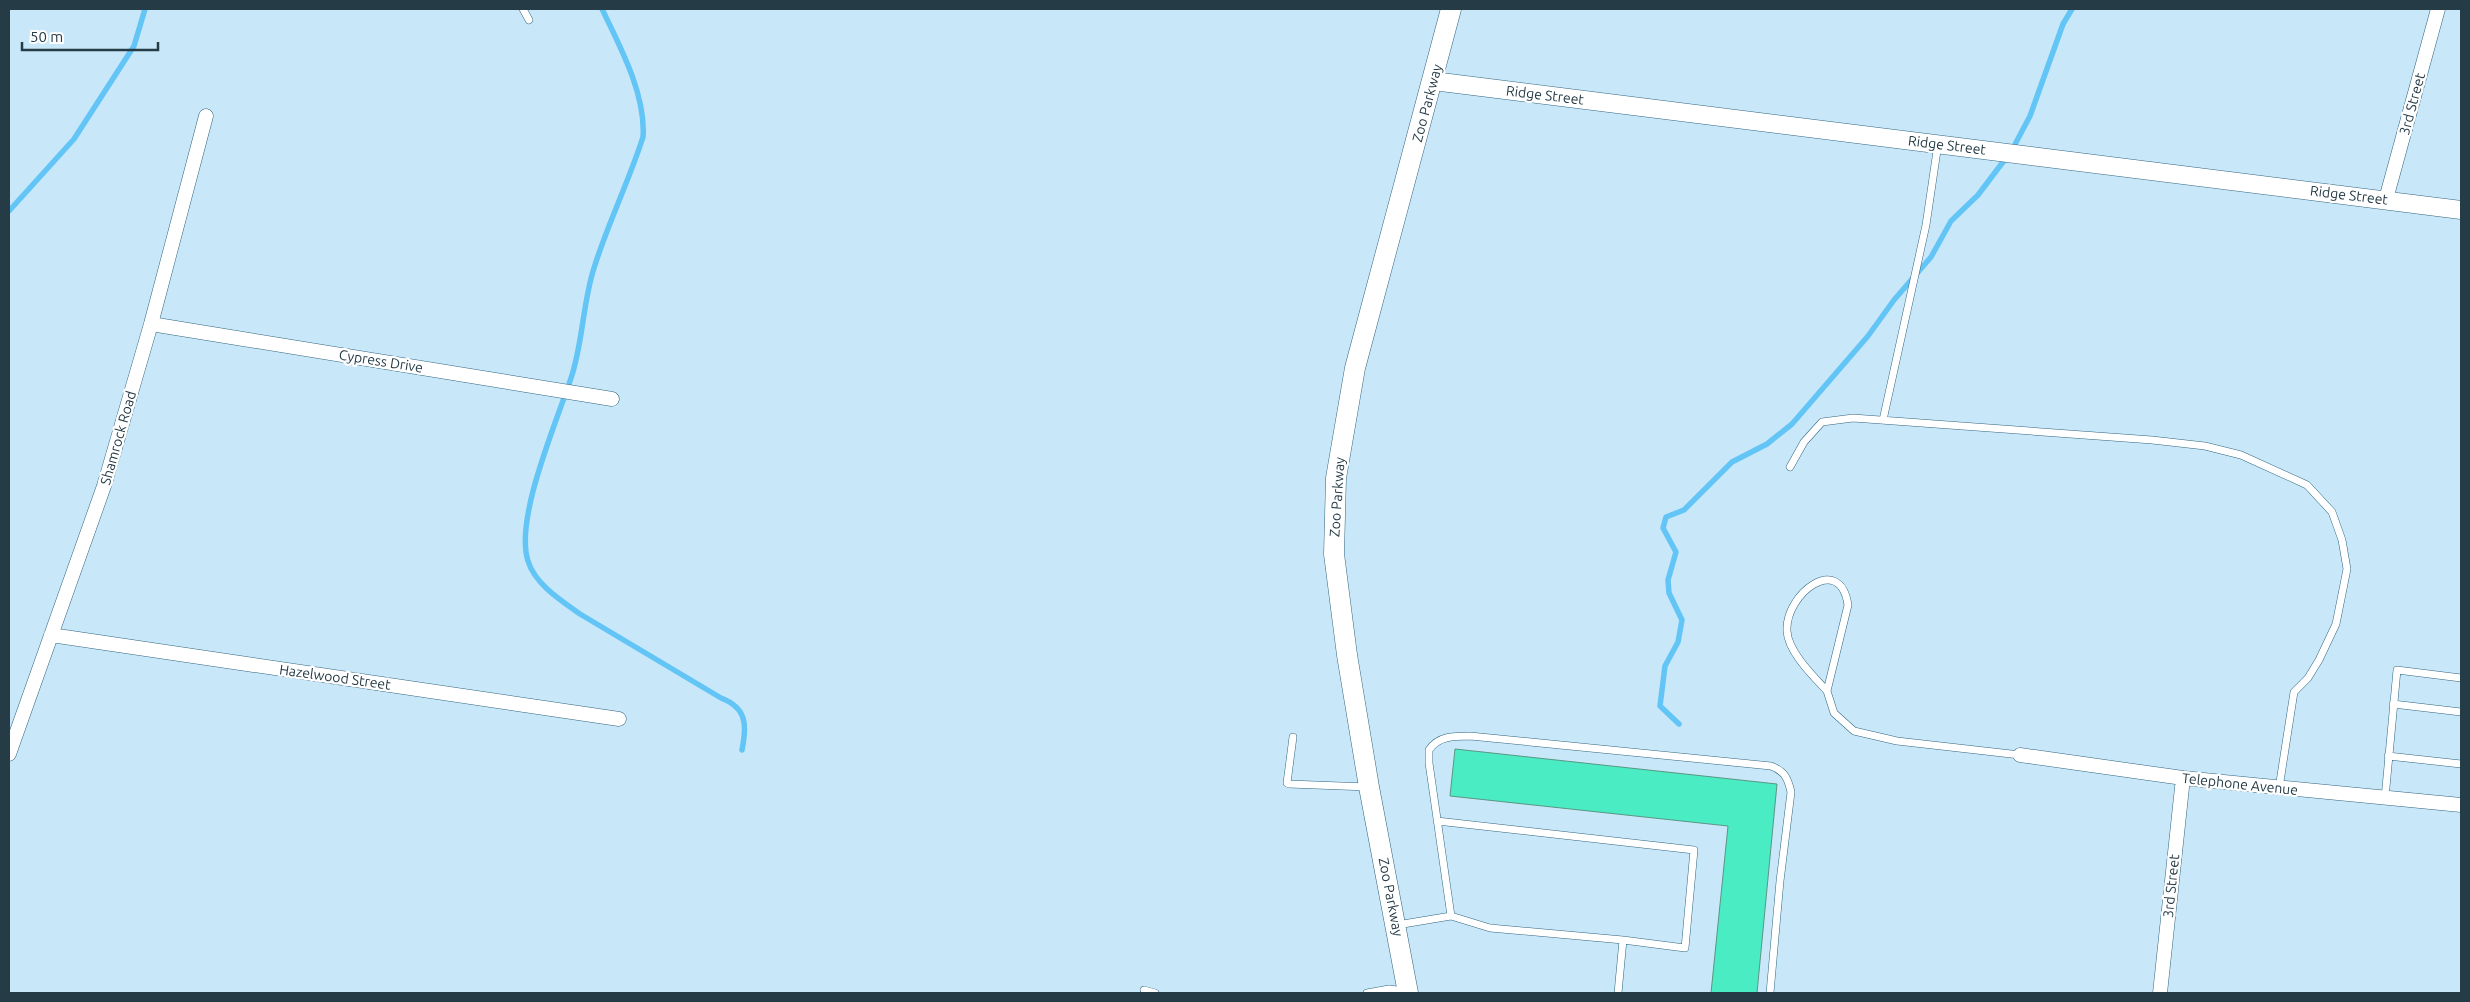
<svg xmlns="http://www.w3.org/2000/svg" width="2470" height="1002" font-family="Ubuntu,sans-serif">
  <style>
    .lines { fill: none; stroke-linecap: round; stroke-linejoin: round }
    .stream { stroke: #63c5f6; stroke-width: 5.5 }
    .building { fill: #4aecc4; stroke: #5a9683 }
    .service-casing { stroke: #32657f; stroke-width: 8 }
    .minor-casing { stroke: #32657f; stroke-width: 15 }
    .tertiary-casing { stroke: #32657f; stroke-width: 19 }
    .secondary-casing { stroke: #32657f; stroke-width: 21 }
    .service { stroke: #fff; stroke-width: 7 }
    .minor { stroke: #fff; stroke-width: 14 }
    .tertiary { stroke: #fff; stroke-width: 18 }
    .secondary { stroke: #fff; stroke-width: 20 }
    .labels { text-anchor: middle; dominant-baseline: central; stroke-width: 4.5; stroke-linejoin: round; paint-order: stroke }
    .street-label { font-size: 14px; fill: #253b46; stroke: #fff }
  </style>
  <rect width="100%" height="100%" fill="#c8e8fa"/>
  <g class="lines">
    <path class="stream" d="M602,9C620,46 646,95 643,137C629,181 608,223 594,268C583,302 583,340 572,375C558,419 514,518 528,561C535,584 560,600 580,614L721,698C747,708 747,725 742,750
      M9,211L74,139L134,46L145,9
      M1679,724L1660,706L1665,666L1678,642L1682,620L1669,593L1668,580L1676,552L1663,528L1666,517L1684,510L1732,462L1767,444L1792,424L1868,336L1894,300L1931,257L1951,221L1978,195L2012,150L2030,116L2063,24L2072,9"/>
  </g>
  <path class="building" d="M1455,749L1777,784L1757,993H1711L1728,826L1450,796Z"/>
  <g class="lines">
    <defs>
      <path id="service" d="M523,9L529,20
        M1883,420L1926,225L1938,144
        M1790,467L1804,442L1822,422L1853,418L2152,440L2205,446L2241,455L2307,485L2332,512L2342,540L2347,569L2336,624L2319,660L2308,678L2294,692L2279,788
        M1827,691C1814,677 1788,652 1787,631C1785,594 1840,552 1848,605L1827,691L1834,713L1854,731L1897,741L2020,755
        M2393,704L2461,712
        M1293,737L1287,783L1289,784L1368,787
        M2388,756L2461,764
        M2385,798L2397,670L2461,678
        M1437,821L1694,850L1685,948L1623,940
        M1451,916L1490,928L1623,940L1618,993
        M1397,925L1451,916L1429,763V750C1438,736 1454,736 1470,736L1771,766C1785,771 1788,779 1791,792L1780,881L1770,993
        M1144,990L1155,993
        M1367,993L1389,989L1405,991"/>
      <path id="minor" d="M2386,199L2438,9
        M151,324L612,399
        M51,635L619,719
        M9,754L104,486L151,324L206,116
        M2020,755L2183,778L2461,805
        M2160,993L2183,778"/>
      <path id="tertiary" d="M1433,81L2461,210"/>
      <path id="secondary" d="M1408,993L1369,787L1347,655L1334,554L1336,478L1355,368L1451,9"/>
    </defs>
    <use href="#service" class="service-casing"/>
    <use href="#minor" class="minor-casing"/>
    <use href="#tertiary" class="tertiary-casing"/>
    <use href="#secondary" class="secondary-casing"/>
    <use href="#service" class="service"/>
    <use href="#minor" class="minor"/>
    <use href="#tertiary" class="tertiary"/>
    <use href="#secondary" class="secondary"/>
  </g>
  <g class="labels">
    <g class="street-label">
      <text transform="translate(1545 95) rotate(7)">Ridge Street</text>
      <text transform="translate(1427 103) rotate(-75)">Zoo Parkway</text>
      <text transform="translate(2412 104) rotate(-75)">3rd Street</text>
      <text transform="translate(1947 145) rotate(7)">Ridge Street</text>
      <text transform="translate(2349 195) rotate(7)">Ridge Street</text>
      <text transform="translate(381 361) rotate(9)">Cypress Drive</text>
      <text transform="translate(118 438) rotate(-74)">Shamrock Road</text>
      <text transform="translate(1337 497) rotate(-86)">Zoo Parkway</text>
      <text transform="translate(335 677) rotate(8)">Hazelwood Street</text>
      <text transform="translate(2240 784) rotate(6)">Telephone Avenue</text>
      <text transform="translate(2171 886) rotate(-84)">3rd Street</text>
      <text transform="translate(1391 897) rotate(79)">Zoo Parkway</text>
    </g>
  </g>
  <rect width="2470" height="1002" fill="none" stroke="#253b46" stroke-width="20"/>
  <path d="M22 42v8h136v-8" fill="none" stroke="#253b46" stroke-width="2.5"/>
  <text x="30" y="42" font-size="15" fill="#253b46" stroke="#ffffff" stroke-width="4" paint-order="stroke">50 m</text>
</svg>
